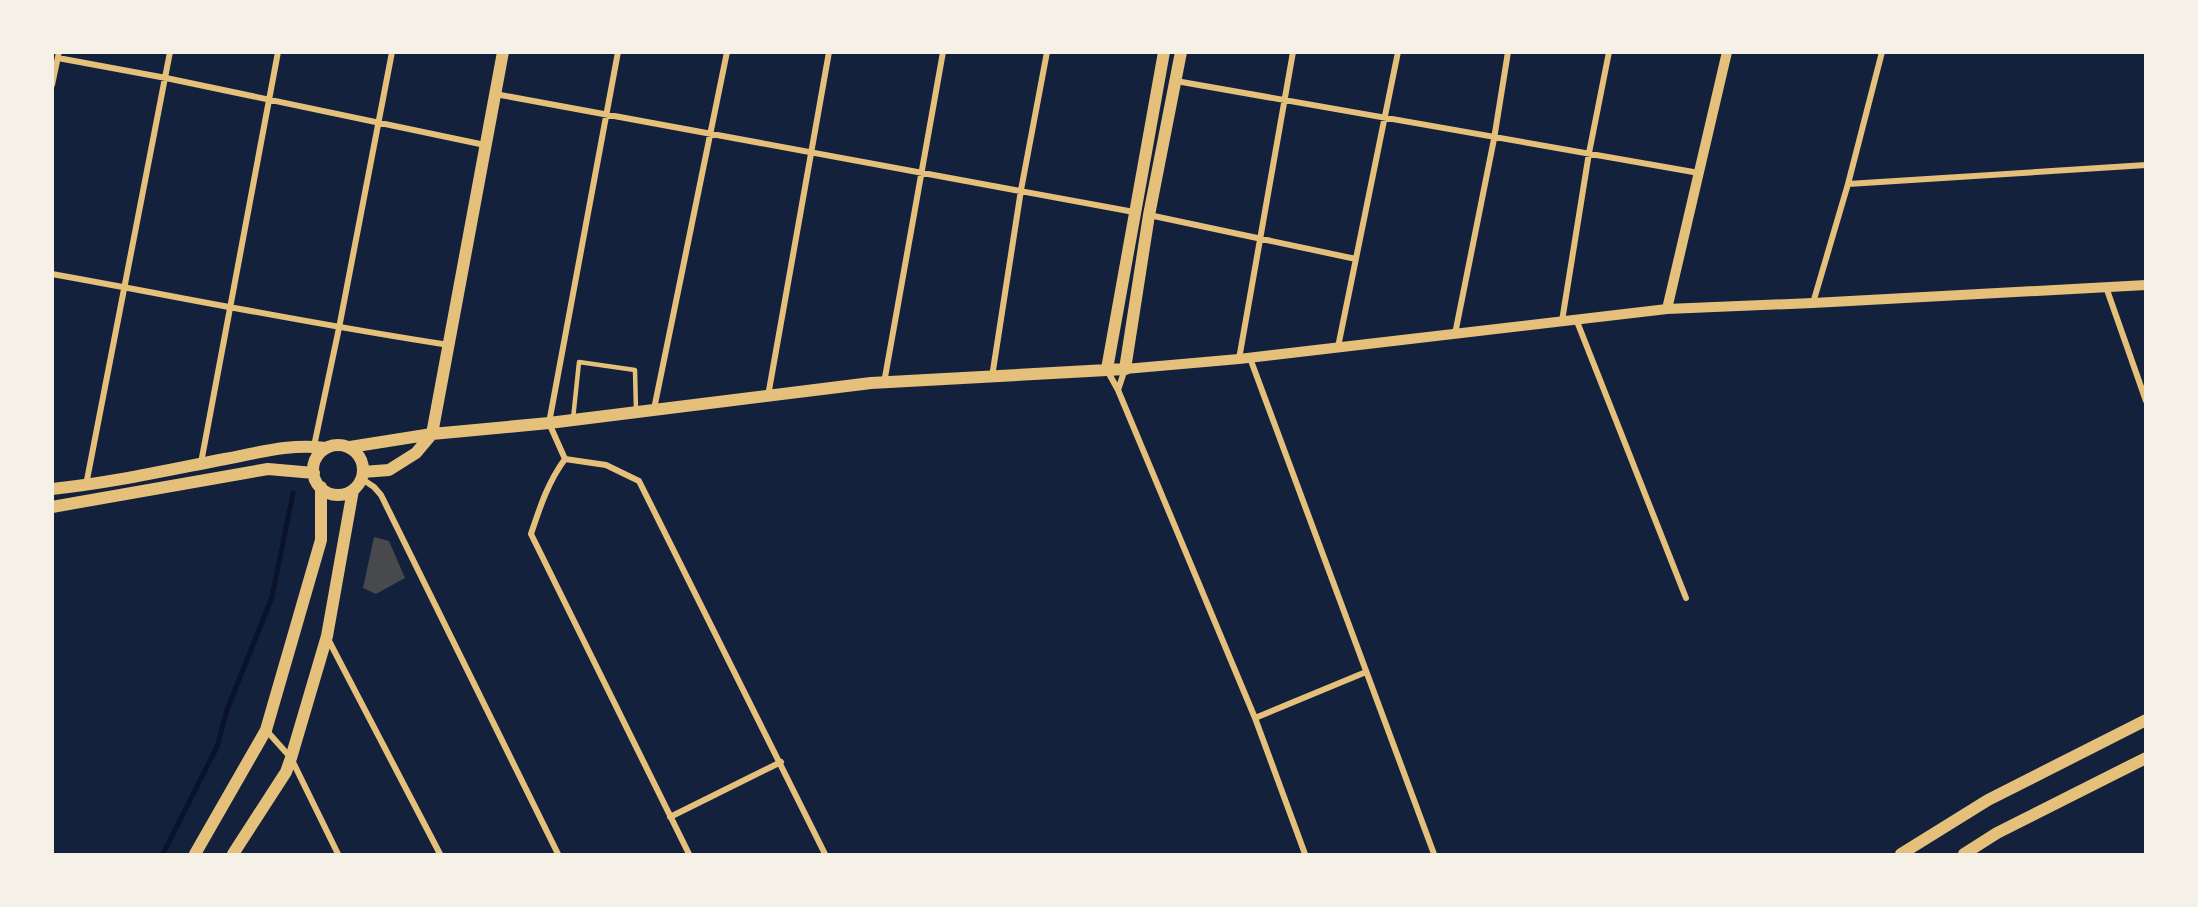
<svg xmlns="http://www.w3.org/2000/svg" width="2198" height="907" font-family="Inter,sans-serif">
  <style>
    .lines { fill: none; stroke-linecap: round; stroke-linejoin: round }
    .stream { stroke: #0b132b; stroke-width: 5 }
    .building { fill: #48494c }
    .service { stroke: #e5c07b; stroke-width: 4.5 }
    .minor { stroke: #e5c07b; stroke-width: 6 }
    .tertiary { stroke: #e5c07b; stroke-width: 10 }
    .secondary { stroke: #e5c07b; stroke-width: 12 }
  </style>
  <rect width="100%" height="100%" fill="#14213d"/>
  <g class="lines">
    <path class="stream" d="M163,854L217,747L227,710L272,597L293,493"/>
  </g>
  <path class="building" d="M374,537L389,541L405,578L376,594L363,588Z"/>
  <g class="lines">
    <path class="service" d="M573,419L579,362L635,370L636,411"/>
    <path class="minor" d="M58,58L166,78L485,145
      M1176,81L1699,173
      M52,85L59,52
      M495,94L1134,212
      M1848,184L2146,165
      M1149,215L1356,259
      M52,274C185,298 316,325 449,345
      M2106,287L2146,401
      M1813,303L1848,184L1882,52
      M1576,319L1686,598
      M1562,321L1589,153L1609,52
      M1455,334L1494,139L1508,52
      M1338,347L1398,52
      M1250,358L1434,854
      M1239,359L1293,52
      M1107,370L1118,390L1255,718L1305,854
      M992,377L1021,190L1047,52
      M884,383L943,52
      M1118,390L1125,369
      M768,396L829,52
      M654,409L727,52
      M314,446L339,328L392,52
      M565,459L606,465L639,481L825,854
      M565,459C548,482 540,507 531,534L689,854
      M565,459L549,423L618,52
      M201,463L278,52
      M362,479L374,487L381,495L558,854
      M86,485L170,52
      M328,639L440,854
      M1255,718L1366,672
      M266,730L291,758L338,854
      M670,817L781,762"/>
    <path class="tertiary" d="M1667,309L1727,52
      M1125,369L1239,359L1667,309L1813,303L2146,285"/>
    <path class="secondary" d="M1107,369L1164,52
      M313 470a25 25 0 1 1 50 0a25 25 0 1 1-50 0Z
      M350,447L432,434L549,423L871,383L1125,369L1149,215L1181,52
      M363,472L389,470L416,453L432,434L503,52
      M52,489C111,483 168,470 225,459C257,453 292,443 325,448
      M52,507L268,469L314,473
      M195,854L266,730L321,540V487
      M233,854L286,772L291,758L327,636L353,490
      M1901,854L1988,800L2146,720
      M1964,854L1997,833L2146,758"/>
  </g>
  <rect width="2198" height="907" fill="none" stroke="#f6f1e7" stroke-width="108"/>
</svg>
